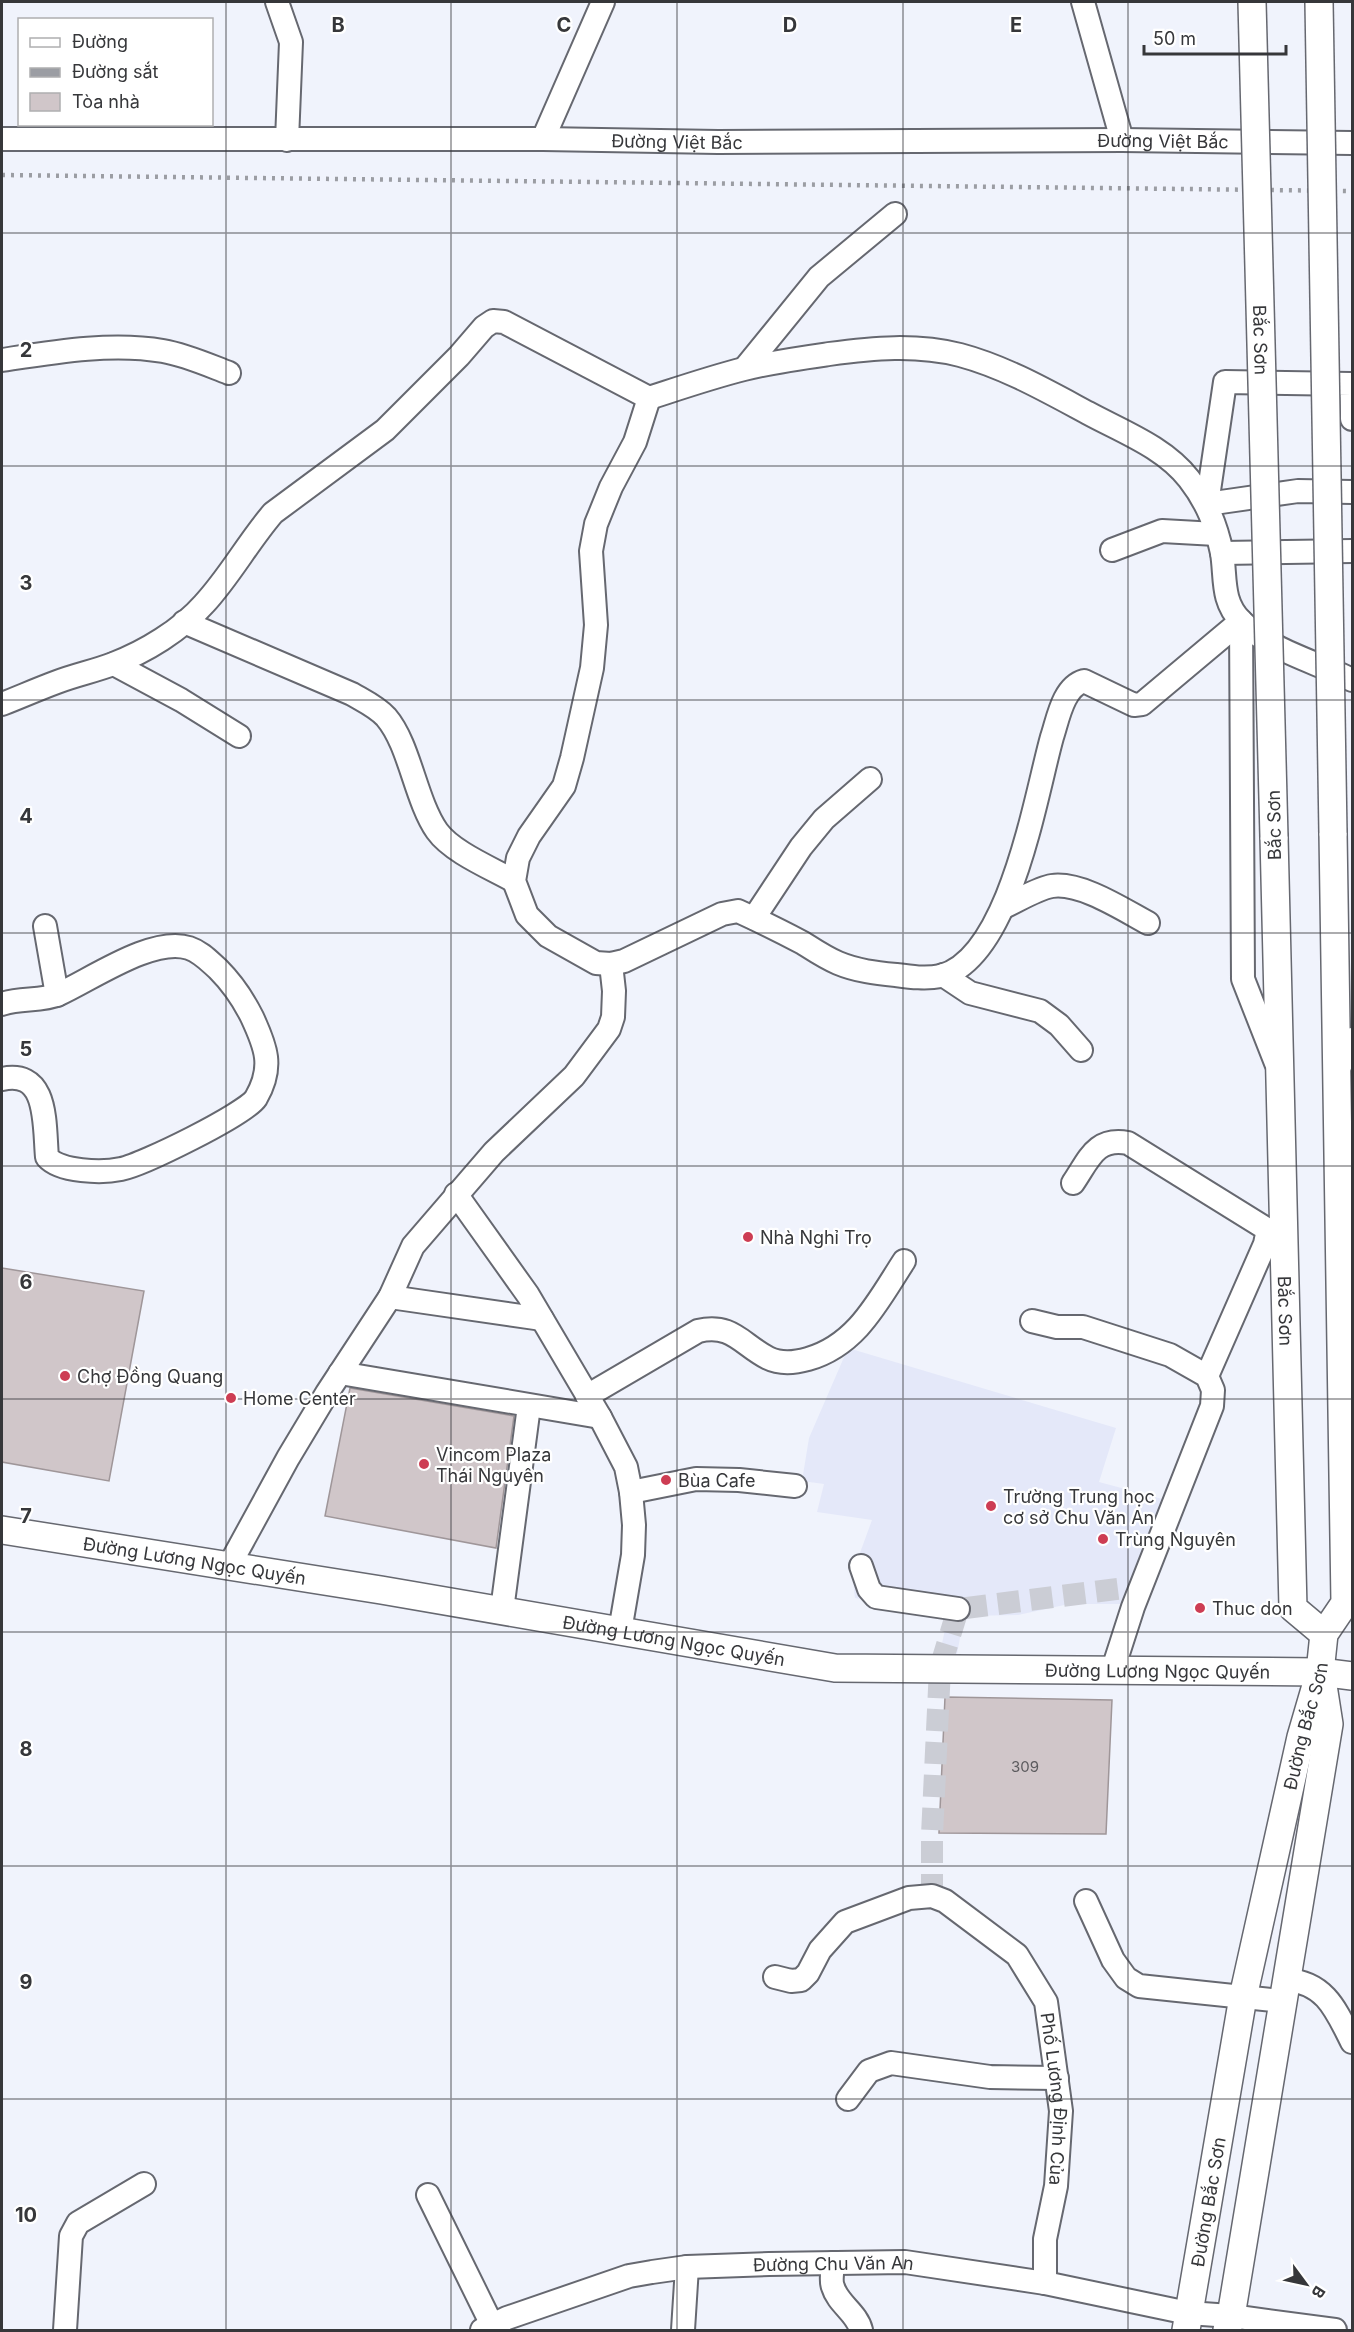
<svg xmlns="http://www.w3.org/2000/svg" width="1354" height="2332" font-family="Inter,sans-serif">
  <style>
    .built { fill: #e4e8f9 }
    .building { fill: #d0c6c9; stroke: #9f9699; stroke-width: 1.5 }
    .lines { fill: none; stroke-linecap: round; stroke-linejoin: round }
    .minor-tunnel { stroke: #cbcdd5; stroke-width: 22; stroke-dasharray: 22 11; stroke-linecap: butt }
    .minor-casing { stroke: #666870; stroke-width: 26 }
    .major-casing { stroke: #666870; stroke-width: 30 }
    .minor { stroke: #fff; stroke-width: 22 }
    .major { stroke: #fff; stroke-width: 27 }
    .rail { stroke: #9b9da3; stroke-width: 4.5; stroke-dasharray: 3 6; stroke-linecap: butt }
    .major-bridge-casing { stroke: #666870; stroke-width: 30; stroke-linecap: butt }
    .major-bridge { stroke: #fff; stroke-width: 27 }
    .grid { fill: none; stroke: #36373a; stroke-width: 1.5; stroke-opacity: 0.55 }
    .poi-dot { fill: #cd3d53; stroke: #fff; stroke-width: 2 }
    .labels { text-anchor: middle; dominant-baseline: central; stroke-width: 4.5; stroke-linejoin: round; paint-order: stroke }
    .number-label { font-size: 15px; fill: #5c5b5e }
    .street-label { font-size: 18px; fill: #36373a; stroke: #fff }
    .poi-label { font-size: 18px; fill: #36373a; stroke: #fff; text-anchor: start }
    .grid-label { font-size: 20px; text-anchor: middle; font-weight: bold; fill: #36373a; stroke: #fff; stroke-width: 4.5; stroke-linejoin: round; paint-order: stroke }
  </style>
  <rect width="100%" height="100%" fill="#f0f3fc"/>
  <path class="built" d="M848,1348L1116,1428L1099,1482L1166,1500L1125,1604H1069L1018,1615L964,1616L957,1654L940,1653L948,1615L855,1598L853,1581L857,1561L872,1520L817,1512L824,1484L802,1481L809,1438Z"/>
  <path class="building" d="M2,1268L144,1291L109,1481L2,1462Z
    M350,1388L514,1416L496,1548L325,1516Z
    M945,1697L1112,1700L1106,1834L939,1833Z"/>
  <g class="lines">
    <path class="minor-tunnel" d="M932,1896V1835L940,1668L958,1609L1125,1588"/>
    <defs>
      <g id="minor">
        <path d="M277,2L291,42L287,140"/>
        <path d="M1083,2L1122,140"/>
        <path id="s1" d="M2,139H543L718,142L1122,140L1352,143"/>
        <path d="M543,139L603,2"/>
        <path d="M2,360C54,352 111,342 163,351C186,355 208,365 229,373"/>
        <path d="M745,368L819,277L895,214"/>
        <path d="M649,398L635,442L611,487L596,524L591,551L596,625L592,668L572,758L564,786L529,836L518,858L514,881L527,915L548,936L596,963L611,964L624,961L722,914L738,911C760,921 782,932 803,943C814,950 826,958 838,963C857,971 876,973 896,975C911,977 926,979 941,976C1010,957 1035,798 1052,737C1058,719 1063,687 1084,681L1134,705L1142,704L1241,621"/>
        <path d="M1352,419L1351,384L1225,382L1207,504L1298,491L1352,492"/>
        <path d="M1112,550L1162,531L1216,534"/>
        <path d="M1222,553L1352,551"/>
        <path d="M1241,621L1243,979L1276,1063"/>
        <path d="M184,622L352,694C364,701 377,707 386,717C410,745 415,799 437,831C452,852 491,868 514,881"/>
        <path d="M114,664L181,700L239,736"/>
        <path d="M2,704C20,697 38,689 57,682C75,675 95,671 113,664C145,652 181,630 204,604C230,576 248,542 273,513L385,430L459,356L484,327L493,321L504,322L649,398C680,388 712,377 744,369C772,362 801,358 829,354C873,348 916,344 960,355C1005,367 1047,391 1088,413C1123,432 1164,447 1189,479C1207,502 1216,525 1222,553C1226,578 1221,601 1241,621C1272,652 1315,661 1352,680"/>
        <path d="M1004,907C1017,901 1038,888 1052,886C1081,882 1122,909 1148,923"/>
        <path d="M754,918L801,847L824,819L870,779"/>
        <path d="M45,926L57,995"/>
        <path d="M943,975L970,993L1040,1011L1059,1025L1081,1050"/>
        <path d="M2,1004C20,997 41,1002 59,994C92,979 153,936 189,948C201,952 209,961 218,969C232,983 243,999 252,1017C266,1047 274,1067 256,1098C246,1114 142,1165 121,1169C102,1173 60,1172 47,1157C44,1125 49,1069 2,1079"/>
        <path d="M1337,1073L1352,1039"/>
        <path d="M1073,1183C1089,1160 1095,1137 1128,1143L1265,1228L1267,1234L1265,1244L1207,1376"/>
        <path d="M456,1194L528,1295L600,1417L626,1467L631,1492L634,1525L633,1555L620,1631"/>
        <path d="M390,1297L542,1319"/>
        <path d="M1032,1321L1057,1327H1083L1170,1355L1207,1376L1213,1390L1212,1406L1133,1607L1113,1669"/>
        <path d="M340,1373L600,1417"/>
        <path d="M587,1396L698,1331C732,1323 741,1344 768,1358C780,1364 794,1363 808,1359C857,1345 878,1301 904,1261"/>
        <path d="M631,1492L696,1479L739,1480L795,1486"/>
        <path d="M229,1566L288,1458L327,1393L390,1297L413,1246L494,1152L574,1076L609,1029L613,1017L614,991L611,964"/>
        <path d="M861,1566L869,1589L876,1597L958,1609"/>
        <path d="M502,1610L529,1406"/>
        <path d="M1086,1901L1113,1960L1126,1978L1139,1986L1282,2001"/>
        <path id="s2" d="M775,1977L791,1981L801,1980L808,1973L820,1950L845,1922L909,1898L932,1896L945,1901L1017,1955L1046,2002L1061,2111L1056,2186L1045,2239V2283"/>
        <path d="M1286,1980C1325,1982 1336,2010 1352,2042"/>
        <path d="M848,2099L869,2071L891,2063L990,2077L1057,2078"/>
        <path d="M428,2195L492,2325"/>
        <path d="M833,2263C833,2270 830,2280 833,2287C838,2304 857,2313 861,2330"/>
        <path d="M65,2330L71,2236L78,2223L144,2184"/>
        <path id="s3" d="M482,2330L507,2318L629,2276L652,2272L687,2267L769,2264L905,2262L1045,2283L1188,2313L1231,2316L1335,2330"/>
        <path d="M683,2330L687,2267"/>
      </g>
      <g id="major">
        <path id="s4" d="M1274,837L1293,1608L1324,1634"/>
        <path id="s5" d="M2,1530L381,1590L835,1668L1320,1672L1352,1676"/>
        <path id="s6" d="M1186,2330L1243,1997L1301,1737L1320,1672L1324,1634L1345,1603L1333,833"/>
        <path d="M1227,2330L1231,2316L1329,1724L1322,1679"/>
      </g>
    </defs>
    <use href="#minor" class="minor-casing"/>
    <use href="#major" class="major-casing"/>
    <use href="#minor" class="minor"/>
    <use href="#major" class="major"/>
    <path class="rail" d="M2,175L1352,191"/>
    <defs>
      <g id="major-bridge">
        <path id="s7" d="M1252,2L1274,837"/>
        <path d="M1319,2L1333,833"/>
      </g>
    </defs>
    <use href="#major-bridge" class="major-bridge-casing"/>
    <use href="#major-bridge" class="major-bridge"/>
  </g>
  <path class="grid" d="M226,2V2330M451,2V2330M677,2V2330M903,2V2330M1128,2V2330M2,233H1352M2,466H1352M2,700H1352M2,933H1352M2,1166H1352M2,1399H1352M2,1632H1352M2,1866H1352M2,2099H1352"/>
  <g class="poi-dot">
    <circle cx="748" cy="1237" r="6"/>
    <circle cx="65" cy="1376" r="6"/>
    <circle cx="231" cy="1398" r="6"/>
    <circle cx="424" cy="1464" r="6"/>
    <circle cx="666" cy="1480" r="6"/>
    <circle cx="991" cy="1506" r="6"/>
    <circle cx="1103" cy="1539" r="6"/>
    <circle cx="1200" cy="1608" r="6"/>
  </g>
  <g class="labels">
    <g class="number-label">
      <text x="1025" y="1766">309</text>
    </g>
    <g class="street-label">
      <text stroke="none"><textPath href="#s1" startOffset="675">Đường Việt Bắc</textPath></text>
      <text stroke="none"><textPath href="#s1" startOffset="1161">Đường Việt Bắc</textPath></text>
      <text stroke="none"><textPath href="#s7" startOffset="338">Bắc Sơn</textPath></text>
      <text transform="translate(1274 825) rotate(-91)">Bắc Sơn</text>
      <text stroke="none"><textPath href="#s4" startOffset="474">Bắc Sơn</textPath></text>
      <text stroke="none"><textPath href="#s5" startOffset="195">Đường Lương Ngọc Quyến</textPath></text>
      <text stroke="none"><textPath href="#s5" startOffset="681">Đường Lương Ngọc Quyến</textPath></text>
      <text stroke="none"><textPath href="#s5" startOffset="1167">Đường Lương Ngọc Quyến</textPath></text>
      <text stroke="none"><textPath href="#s6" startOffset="616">Đường Bắc Sơn</textPath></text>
      <text stroke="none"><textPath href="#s2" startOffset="448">Phố Lương Định Của</textPath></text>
      <text stroke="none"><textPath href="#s6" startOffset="130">Đường Bắc Sơn</textPath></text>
      <text stroke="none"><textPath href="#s3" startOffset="362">Đường Chu Văn An</textPath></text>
    </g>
    <g class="poi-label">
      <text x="760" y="1237">Nhà Nghỉ Trọ</text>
      <text x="77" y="1376">Chợ Đồng Quang</text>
      <text x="243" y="1398">Home Center</text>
      <text x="436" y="1454">Vincom Plaza<tspan x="436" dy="21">Thái Nguyên</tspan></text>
      <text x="678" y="1480">Bùa Cafe</text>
      <text x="1003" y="1496">Trường Trung học<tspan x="1003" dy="21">cơ sở Chu Văn An</tspan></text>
      <text x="1115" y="1539">Trùng Nguyên</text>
      <text x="1212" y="1608">Thuc don</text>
    </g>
  </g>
  <g class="grid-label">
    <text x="338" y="32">B</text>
    <text x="564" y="32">C</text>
    <text x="790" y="32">D</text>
    <text x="1016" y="32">E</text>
    <text x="26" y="357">2</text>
    <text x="26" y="590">3</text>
    <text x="26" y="823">4</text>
    <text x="26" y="1056">5</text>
    <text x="26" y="1289">6</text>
    <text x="26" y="1523">7</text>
    <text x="26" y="1756">8</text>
    <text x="26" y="1989">9</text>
    <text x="26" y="2222">10</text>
  </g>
  <rect width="1354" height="2332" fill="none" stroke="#36373a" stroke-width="6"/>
  <rect x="18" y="18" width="195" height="108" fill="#ffffff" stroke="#afafb0" stroke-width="1.5"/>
  <rect x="30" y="38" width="30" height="9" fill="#ffffff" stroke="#afafb0" stroke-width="1.5"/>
  <text x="72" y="48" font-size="18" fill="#36373a">Đường</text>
  <rect x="30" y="68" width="30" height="9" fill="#9b9da3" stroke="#afafb0" stroke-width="1.5"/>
  <text x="72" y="78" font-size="18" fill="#36373a">Đường sắt</text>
  <rect x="30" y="93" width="30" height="18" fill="#d0c6c9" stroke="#afafb0" stroke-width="1.5"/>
  <text x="72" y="108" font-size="18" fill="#36373a">Tòa nhà</text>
  <g transform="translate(1306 2284) rotate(123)" stroke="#ffffff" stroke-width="4.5" paint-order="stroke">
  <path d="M0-4.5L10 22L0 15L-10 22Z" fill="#36373a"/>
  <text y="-9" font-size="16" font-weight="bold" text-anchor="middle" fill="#36373a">B</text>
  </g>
  <path d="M1144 45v9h142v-9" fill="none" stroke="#36373a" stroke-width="3"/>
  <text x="1153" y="45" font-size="18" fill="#36373a" stroke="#ffffff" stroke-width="4.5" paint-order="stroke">50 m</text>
</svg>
